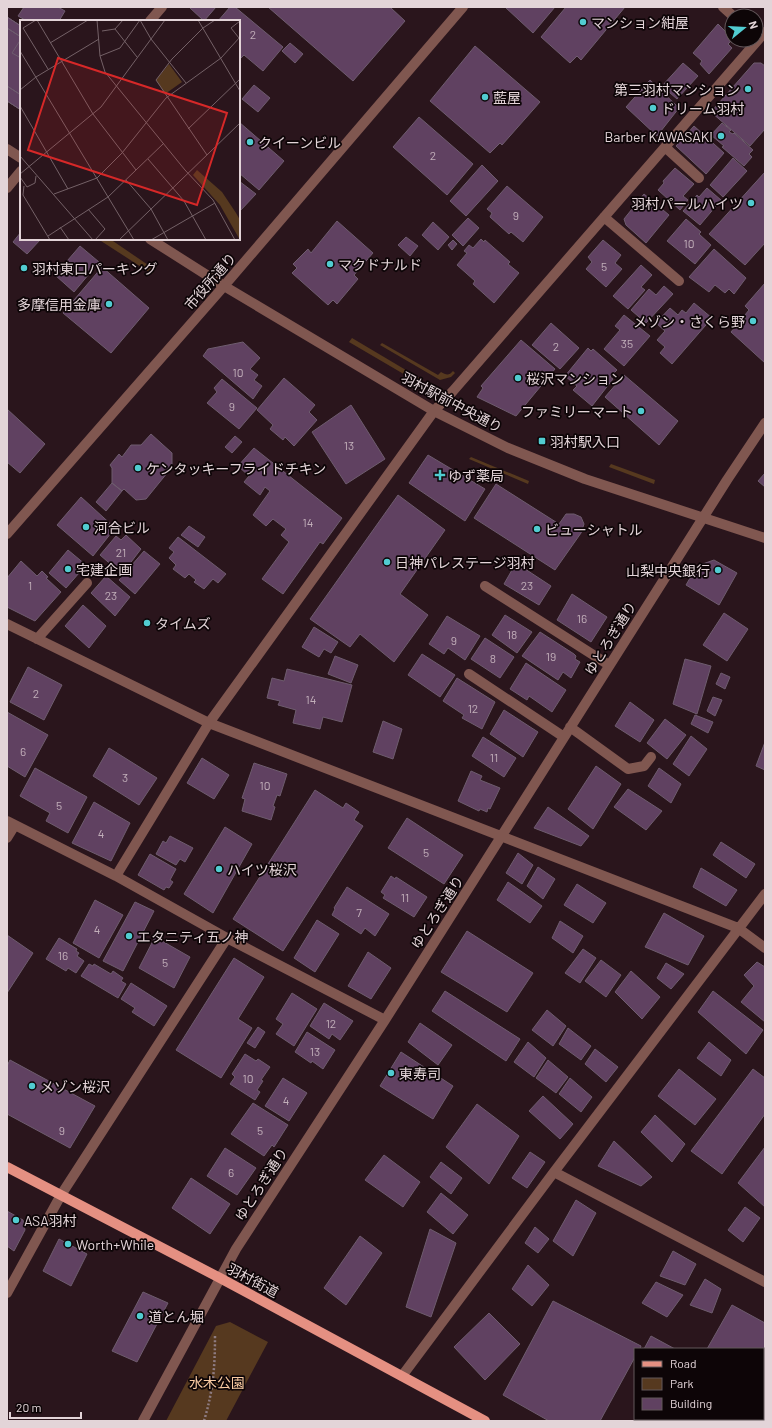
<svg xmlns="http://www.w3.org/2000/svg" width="772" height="1428" font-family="Barlow,'Noto Sans JP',sans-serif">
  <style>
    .green { fill: #56391f }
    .building { fill: #604161; stroke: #6e5c6e }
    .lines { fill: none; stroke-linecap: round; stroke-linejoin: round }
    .path { stroke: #8e7c82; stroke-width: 2.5; stroke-dasharray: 2 2; stroke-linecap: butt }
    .minor { stroke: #805750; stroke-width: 10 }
    .major { stroke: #e59082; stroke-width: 10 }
    .poi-dot { fill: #51ccd1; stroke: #0d0507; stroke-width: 1.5 }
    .labels { text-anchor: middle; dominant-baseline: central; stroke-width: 3.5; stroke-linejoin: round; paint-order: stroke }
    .number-label { font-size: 12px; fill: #c2afba }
    .poi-label { font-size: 14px; fill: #e3d4d8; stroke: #0d0507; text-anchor: start }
    .street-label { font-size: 14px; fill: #e3d4d8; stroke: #0d0507 }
    .park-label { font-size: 14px; fill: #facba3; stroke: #0d0507 }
    .inset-road { fill: none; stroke: #746167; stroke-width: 1 }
    .view { fill: #d62828; fill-opacity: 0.15; stroke: #d62828; stroke-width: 2 }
    .inset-edge { fill: none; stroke: #e3d4d8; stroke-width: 2 }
  </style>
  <rect width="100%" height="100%" fill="#2a151c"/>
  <path class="green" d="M103,239H110L154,269L155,270L152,274L101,241Z
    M352,338L421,379L419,383L349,342Z
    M382,343L438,375L441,372C446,375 449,376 453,371L455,373L451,377L440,380L380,345Z
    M471,457L529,481L528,484L469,459Z
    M611,464L655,480L654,484L609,467Z
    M230,1322L268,1342L226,1421H166L216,1326Z"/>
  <path class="building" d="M24,7H58L65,11L59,21H27L18,16Z
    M189,7H216L204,21Z
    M230,7H235L283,47L263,71L244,55L239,60V21H218Z
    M268,7H393L391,8L405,21L353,81Z
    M505,7H555L533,33Z
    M566,7H625L581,60L577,56L570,63L541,37Z
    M7,17L21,26V37L7,28Z
    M7,17L21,26V110L7,101Z
    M718,24L732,38V40L728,44L732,48L709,74L700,64L702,61L693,53Z
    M7,28L21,37V95L7,86Z
    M21,39V58L12,53Z
    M290,43L303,54L295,63L282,51Z
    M475,46L540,102L502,145L500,143L490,153L430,101Z
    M683,63L698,76L677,99L662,86Z
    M754,63H761L765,66V129L750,146L711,112Z
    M650,80L679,108L657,136L626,107Z
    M254,85L270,98L258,112L242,99Z
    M7,86L21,95V110L7,101Z
    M419,117L473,164L447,195L393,147Z
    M239,122L284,161L259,190L239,173Z
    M722,123L731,130L729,132L733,134L734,133L753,150L749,154L752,157L744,166L722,147L724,146L711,135Z
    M694,126L724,153L706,174L676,146Z
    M733,158L747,171L723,197L710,185Z
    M482,165L498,181L466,216L450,201Z
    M675,168L694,184L683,196L688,200L680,210L658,190L664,183L663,181Z
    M765,172V243L745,265L709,234Z
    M239,181L256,194L239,212Z
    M507,186L543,217L523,242L511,232L509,234L490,217L492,213L487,209Z
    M707,188L721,200L700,225L683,211L697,195L699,197Z
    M644,194L669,215L646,243L626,225L624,219Z
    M468,218L479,228L463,246L452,235Z
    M686,219L701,232L699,234L711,245L695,264L667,241Z
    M337,221L373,253L354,275L358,279L337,304L333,300L328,305L292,273L297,268L293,264L308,249L311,253Z
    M433,222L449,237L438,250L422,235Z
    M21,232V239H41L27,254L13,242Z
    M406,237L418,246L410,256L398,245Z
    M481,239L484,242L485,240L510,262L508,264L519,273L494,303L473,284L475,281L457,265L467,253L464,251L469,245L473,248Z
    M453,240L457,244L452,250L448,245Z
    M603,240L621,255L615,263L622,269L606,287L586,269L592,262L588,257Z
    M80,246L99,262L74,292L55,275Z
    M714,249L746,278L734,294L729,289L725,293L715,285L709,292L689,277Z
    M641,265L652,275L641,287L645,290L628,309L613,296Z
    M102,267L149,308L111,353L63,313Z
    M765,283V363L731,332L749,310L745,306Z
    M664,286L673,294L646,323L631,310L649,289L656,295Z
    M694,303L712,318L672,364L660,353L665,347L657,340L665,331L656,323L670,308L678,315L682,310L686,313Z
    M624,315L650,336L624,366L604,349L620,330L615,326Z
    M551,323L579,348L560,369L532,345Z
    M521,340L555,369L516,416L477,397L483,388L481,386Z
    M243,342L260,358L250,369L258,375L254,380L262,386L253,399L203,356L208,349Z
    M588,348L591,351L593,349L617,370L610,377L613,379L592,406L573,390L577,386L565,376Z
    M624,375L678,421L659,445L605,397Z
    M284,378L315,405L309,412L317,420L294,446L285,437L283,440L270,429L273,425L257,410Z
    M222,379L257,408L239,429L207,403L217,392L214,388Z
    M351,405L385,459L346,484L312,432Z
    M7,409L45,444L20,473L7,462Z
    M151,434L172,453V467L146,499L136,500L124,489L122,491L112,483V468L110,465L119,454L122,457L131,445H141Z
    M235,436L242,442L232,453L225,447Z
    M254,448L342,518L323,544L320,542L283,594L262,579L289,542L281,535L286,529L273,519L266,526L253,515L270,491L265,487L260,495L244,482L249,476L238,466Z
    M428,455L485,489L465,521L409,483Z
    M765,473V487L758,481Z
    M112,483L122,491L106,511L96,502Z
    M496,484L559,524L566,514H574L581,517L584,524L581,533L555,570L474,518Z
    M398,495L445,530L400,594L428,615L394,662L360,634L350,647L310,619Z
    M81,497L115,528L93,556L57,525Z
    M189,526L205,537L198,547L181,535Z
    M126,535L141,549L125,570L118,564L115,568L100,555L116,536L121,540Z
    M178,537L226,574L218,583L213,579L204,589L194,582L196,580L189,574L185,578L173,569L176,565L169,558L174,552L169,548Z
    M68,550L86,565L66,588L49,573Z
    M144,551L160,564L135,594L119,580Z
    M714,560L737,573L719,605L686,585L697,566Z
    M21,561L37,576L42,571L48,577L46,578L61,592L35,621L7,607V578Z
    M516,563L551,586L539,605L504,584Z
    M106,576L130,597L115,616L91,593Z
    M572,594L607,617L591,642L557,620Z
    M83,605L106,626L89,648L65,626Z
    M724,613L748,629L727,661L703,645Z
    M505,615L532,632L517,653L492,635Z
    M447,616L480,636L465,660L448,648L444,654L429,644Z
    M314,627L338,642L331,653L324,649L319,657L302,647Z
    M540,632L574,654L576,656L575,659L580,662L571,678L563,672L558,680L522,656Z
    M485,638L514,657L500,678L471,659Z
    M422,654L455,675L440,697L408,675Z
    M335,656L358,665L351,683L328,674Z
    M685,659L711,666L697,714L673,704Z
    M526,663L566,690L552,712L529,696L527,700L510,689Z
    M28,667L62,685L44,720L10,702Z
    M287,669L352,685L342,722L323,717L320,729L293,723L296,710L278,705L280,701L267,698L272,678L284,681Z
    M721,673L730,677L725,689L716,684Z
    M457,678L495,702L482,729L462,718L464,715L443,701Z
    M713,697L722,700L715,716L707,711Z
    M630,702L654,720L640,742L615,726Z
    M504,710L538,732L523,757L490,734Z
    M7,712L48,735L25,777L7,766Z
    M695,715L713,722L708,733L691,724Z
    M665,719L686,735L667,759L647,743Z
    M383,721L402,729L393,759L373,752Z
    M691,736L707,749L689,776L673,764Z
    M483,737L516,758L504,777L472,756Z
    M765,742V770L756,766Z
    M109,748L157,778L139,805L93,776Z
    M202,758L229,775L214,799L187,783Z
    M254,763L287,774L280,796L277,795L273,806L275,807L271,820L242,811L245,799L242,798Z
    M596,766L621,784L593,829L568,809Z
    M35,768L87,797L68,833L46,821L50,813L20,796Z
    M659,768L681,784L671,803L648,786Z
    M471,771L482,776L480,780L500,788L490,809L488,808L487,812L480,809L479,811L458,801Z
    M628,789L662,811L646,830L614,807Z
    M315,790L343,808L346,803L359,812L354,820L363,826L283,951L233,919Z
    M94,802L130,823L111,861L72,843Z
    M548,807L589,836L581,846L534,828Z
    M407,818L463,855L444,884L388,848Z
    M225,827L252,844L213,913L184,894Z
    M170,836L193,848L185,862L180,859L176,865L156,854L163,841L166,843Z
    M721,842L755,864L746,878L713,855Z
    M518,853L533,865L522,884L506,873Z
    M150,854L176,869L170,880L173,882L169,888L166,887L164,890L138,875Z
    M538,867L555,879L543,899L527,886Z
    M701,868L737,890L726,906L693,887Z
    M391,876L395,879L396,877L427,897L414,917L383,898L385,895L381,892Z
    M508,882L542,906L530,923L497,900Z
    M577,884L606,903L593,923L564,905Z
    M347,887L389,914L375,936L365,928L361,934L332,915L335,909L334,908Z
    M95,900L123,915L99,958L73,943Z
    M135,902L154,911L123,971L103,961Z
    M664,913L704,936L688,965L645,947Z
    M317,920L339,934L315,972L294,958Z
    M560,921L583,936L573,953L552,938Z
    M467,931L533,973L507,1012L441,972Z
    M7,935L33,953L7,993Z
    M155,937L190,957L174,988L139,968Z
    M59,938L77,949L76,951L79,953L77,956L84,961L76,973L68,968L66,971L46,959Z
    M583,949L596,958L580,983L565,973Z
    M368,952L391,968L371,999L348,986Z
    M234,958L264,977L238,1019L252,1028L221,1078L176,1050Z
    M601,960L621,975L606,997L585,981Z
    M757,962L765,967V1022L741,1002L754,986L744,975Z
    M666,963L684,974L671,989L657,978Z
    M89,964L93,966L94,964L111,974L113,971L123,978L121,981L126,984L118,998L81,976Z
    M631,971L660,997L642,1019L615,992Z
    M131,983L167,1006L154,1026L132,1012L135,1008L121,999Z
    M445,991L520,1039L506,1061L432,1011Z
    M713,991L763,1030L746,1054L698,1012Z
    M292,993L317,1009L294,1046L276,1034L283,1024L276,1019Z
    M324,1003L353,1021L340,1040L332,1034L329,1039L310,1026Z
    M547,1010L566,1026L553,1046L532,1030Z
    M420,1023L452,1045L438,1065L408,1042Z
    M258,1027L265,1032L255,1048L247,1043Z
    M568,1028L591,1046L581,1060L559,1044Z
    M307,1032L335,1050L323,1069L312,1061L311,1063L295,1052Z
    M528,1042L546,1058L534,1077L514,1062Z
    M709,1042L731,1060L721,1076L697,1058Z
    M595,1049L618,1067L606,1082L585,1064Z
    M401,1052L453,1086L433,1119L380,1086Z
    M245,1054L256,1061L258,1059L270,1067L261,1080L263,1081L257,1090L260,1092L255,1100L230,1084L235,1077L232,1074Z
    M10,1060L95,1106L70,1148L7,1114V1066Z
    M548,1060L568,1077L556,1093L536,1078Z
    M679,1069L716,1099L695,1125L658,1096Z
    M753,1069L765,1078V1114L722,1174L691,1151Z
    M283,1078L307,1093L289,1121L265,1106Z
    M570,1078L592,1097L581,1112L559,1094Z
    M543,1096L573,1124L560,1139L529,1111Z
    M253,1103L288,1125L274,1147L272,1145L264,1156L231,1134Z
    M477,1104L519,1136L489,1184L446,1147Z
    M655,1115L685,1144L672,1162L641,1132Z
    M614,1141L652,1177L641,1186L598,1166Z
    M765,1147V1207L738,1183Z
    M225,1148L256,1168L237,1195L207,1176Z
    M530,1152L545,1162L527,1188L512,1178Z
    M384,1155L420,1182L403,1207L365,1180Z
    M441,1162L462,1178L451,1194L430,1177Z
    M191,1178L230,1204L210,1234L172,1208Z
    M441,1193L468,1215L453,1234L427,1212Z
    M576,1200L596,1213L573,1256L553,1241Z
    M745,1207L760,1218L743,1242L728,1230Z
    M7,1211L23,1220L25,1230L14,1251L7,1246Z
    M535,1227L549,1239L538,1253L525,1243Z
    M430,1229L456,1243L431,1317L406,1307Z
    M360,1236L382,1253L346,1305L324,1288Z
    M59,1239L87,1254L71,1286L43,1271Z
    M673,1251L696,1264L685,1285L660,1276Z
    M528,1265L549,1285L532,1306L512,1289Z
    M705,1279L721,1289L712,1313L690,1305Z
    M656,1282L683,1295L667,1317L642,1303Z
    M143,1292L168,1303L137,1362L112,1351Z
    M553,1301L641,1346L640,1349H635V1357L600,1421H549L503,1395Z
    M732,1305L765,1323V1421H744L740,1419H763V1349H707Z
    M489,1313L520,1344L485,1380L454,1347Z
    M651,1336L675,1349H644Z"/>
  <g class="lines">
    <path class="path" d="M204,1421C213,1391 215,1368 215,1336"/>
    <path class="minor" d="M723,7L733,16
      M150,21L162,7
      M665,147L699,178
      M7,149L21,158
      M7,188L21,171
      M604,217L679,281
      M150,239L224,286L434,411L508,448L585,479L765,538
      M7,534L224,286L463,7
      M485,586L609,665
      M7,624L209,723L738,928L765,948
      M37,639L87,583
      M469,674L564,737
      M570,727L628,769L644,766L651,757
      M7,821L116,876L227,938L385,1020
      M7,838L15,825
      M116,876L209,723L434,411L453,391L765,32
      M554,1172L765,1282
      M7,1293L61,1195L227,938
      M402,1376L554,1172L765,894
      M143,1421L236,1249L385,1020L727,480L765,423"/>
    <path class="major" d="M7,1167L220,1278L485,1421"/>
  </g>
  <g class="poi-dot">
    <circle cx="583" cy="22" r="4"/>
    <circle cx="748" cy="89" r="4"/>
    <circle cx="485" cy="97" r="4"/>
    <circle cx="653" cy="108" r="4"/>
    <circle cx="721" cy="136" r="4"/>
    <circle cx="250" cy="142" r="4"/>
    <circle cx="751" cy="203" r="4"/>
    <circle cx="330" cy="264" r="4"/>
    <circle cx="24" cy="268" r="4"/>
    <circle cx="109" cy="304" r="4"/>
    <circle cx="753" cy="321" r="4"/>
    <circle cx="518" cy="378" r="4"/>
    <circle cx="641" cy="411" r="4"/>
    <rect x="538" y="437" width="8" height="8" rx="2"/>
    <circle cx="138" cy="468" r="4"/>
    <path d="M438 469h4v4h4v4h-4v4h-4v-4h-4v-4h4z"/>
    <circle cx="86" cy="527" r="4"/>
    <circle cx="537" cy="529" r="4"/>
    <circle cx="387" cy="562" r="4"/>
    <circle cx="68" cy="569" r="4"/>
    <circle cx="718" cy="570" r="4"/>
    <circle cx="147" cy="623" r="4"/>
    <circle cx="219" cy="869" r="4"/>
    <circle cx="129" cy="936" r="4"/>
    <circle cx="391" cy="1073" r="4"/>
    <circle cx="32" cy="1086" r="4"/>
    <circle cx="16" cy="1220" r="4"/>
    <circle cx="68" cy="1244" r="4"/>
    <circle cx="140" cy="1316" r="4"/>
  </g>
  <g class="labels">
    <g class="number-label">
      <text x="253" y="34">2</text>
      <text x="433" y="155">2</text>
      <text x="516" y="215">9</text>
      <text x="689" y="243">10</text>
      <text x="604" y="266">5</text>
      <text x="627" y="343">35</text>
      <text x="556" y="346">2</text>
      <text x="238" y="372">10</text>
      <text x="232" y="406">9</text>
      <text x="349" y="445">13</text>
      <text x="308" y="522">14</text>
      <text x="121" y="552">21</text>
      <text x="30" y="585">1</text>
      <text x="527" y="585">23</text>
      <text x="111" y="595">23</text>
      <text x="582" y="618">16</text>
      <text x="512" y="634">18</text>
      <text x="454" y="640">9</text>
      <text x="551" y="656">19</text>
      <text x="493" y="658">8</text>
      <text x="36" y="693">2</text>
      <text x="311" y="699">14</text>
      <text x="473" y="708">12</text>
      <text x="23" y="751">6</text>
      <text x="494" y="757">11</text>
      <text x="125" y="777">3</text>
      <text x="265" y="785">10</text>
      <text x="59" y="805">5</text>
      <text x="101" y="833">4</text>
      <text x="426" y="852">5</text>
      <text x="405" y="897">11</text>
      <text x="359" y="912">7</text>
      <text x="97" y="929">4</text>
      <text x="63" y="955">16</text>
      <text x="165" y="962">5</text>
      <text x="331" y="1023">12</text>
      <text x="315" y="1051">13</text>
      <text x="248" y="1078">10</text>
      <text x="286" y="1100">4</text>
      <text x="62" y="1130">9</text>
      <text x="260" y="1130">5</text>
      <text x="231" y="1172">6</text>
    </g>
    <g class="poi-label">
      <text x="591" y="22">マンション紺屋</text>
      <text x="740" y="89" text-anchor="end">第三羽村マンション</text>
      <text x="493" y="97">藍屋</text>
      <text x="661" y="108">ドリーム羽村</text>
      <text x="713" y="136" text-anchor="end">Barber KAWASAKI</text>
      <text x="258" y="142">クイーンビル</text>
      <text x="743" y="203" text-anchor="end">羽村パールハイツ</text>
      <text x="338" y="264">マクドナルド</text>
      <text x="32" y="268">羽村東口パーキング</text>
      <text x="101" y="304" text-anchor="end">多摩信用金庫</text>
      <text x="745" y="321" text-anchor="end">メゾン・さくら野</text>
      <text x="526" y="378">桜沢マンション</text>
      <text x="633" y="411" text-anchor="end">ファミリーマート</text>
      <text x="550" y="441">羽村駅入口</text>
      <text x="146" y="468">ケンタッキーフライドチキン</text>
      <text x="448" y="475">ゆず薬局</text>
      <text x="94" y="527">河合ビル</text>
      <text x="545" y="529">ビューシャトル</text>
      <text x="395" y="562">日神パレステージ羽村</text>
      <text x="76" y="569">宅建企画</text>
      <text x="710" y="570" text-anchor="end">山梨中央銀行</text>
      <text x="155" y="623">タイムズ</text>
      <text x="227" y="869">ハイツ桜沢</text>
      <text x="137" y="936">エタニティ五ノ神</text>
      <text x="399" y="1073">東寿司</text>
      <text x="40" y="1086">メゾン桜沢</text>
      <text x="24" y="1220">ASA羽村</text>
      <text x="76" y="1244">Worth+While</text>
      <text x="148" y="1316">道とん堀</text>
    </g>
    <g class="street-label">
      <text transform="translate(210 281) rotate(-49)">市役所通り</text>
      <text transform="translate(452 402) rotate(28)">羽村駅前中央通り</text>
      <text transform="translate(610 638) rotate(-58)">ゆとろぎ通り</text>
      <text transform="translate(437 912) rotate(-57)">ゆとろぎ通り</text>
      <text transform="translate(261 1184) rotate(-57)">ゆとろぎ通り</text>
      <text transform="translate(253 1280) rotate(28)">羽村街道</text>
    </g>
    <g class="park-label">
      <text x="217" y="1382">水木公園</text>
    </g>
  </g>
  <g transform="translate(20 20)">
    <rect width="220" height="220" fill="#2a151c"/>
    <path d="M149,44L162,62L145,74L136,60ZM177,150L202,172L216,193L220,200V220L200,185L173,155Z" fill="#56391f"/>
    <path class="inset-road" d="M16,0L3,8L28,49M17,0L73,94L116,150M77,0L80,36L85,52L165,150L193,180L215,220M120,0L131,19L166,63M178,0L220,71M95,9L117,37M82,11L95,9L103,0M219,18L211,8L220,1M30,23L68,0M0,31L114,220M80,36L100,28L120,0M0,70L16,57L79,19M0,86L48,169M168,109L220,59M187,135L136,60L152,39L183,8L195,0M0,136L73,220M128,139L164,181L186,220M0,154L81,87L145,0M0,157L7,167L15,163L16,156M106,160L131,189L148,220M4,166L3,175L30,220M34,174L77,158L102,133L146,78L201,38L220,17M68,189L85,209L75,220M40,207L49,220M28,216L88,177L144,123M99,220L220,103M131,220L195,183"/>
    <path class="view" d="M38,38L207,93L177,185L8,130Z"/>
    <rect width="220" height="220" class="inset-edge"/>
  </g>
  <rect width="772" height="1428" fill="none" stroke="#e3d4d8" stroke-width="16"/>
  <rect x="634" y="1348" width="130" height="72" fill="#0d0507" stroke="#63585b"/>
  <rect x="642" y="1361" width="20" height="6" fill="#e59082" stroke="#63585b"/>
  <text x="670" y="1368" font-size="12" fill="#e3d4d8">Road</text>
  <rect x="642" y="1378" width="20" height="12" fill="#56391f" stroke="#63585b"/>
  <text x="670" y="1388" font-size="12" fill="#e3d4d8">Park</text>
  <rect x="642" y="1398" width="20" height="12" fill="#604161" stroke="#63585b"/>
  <text x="670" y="1408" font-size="12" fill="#e3d4d8">Building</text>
  <g transform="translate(744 28) rotate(72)"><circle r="19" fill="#0d0507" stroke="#63585b"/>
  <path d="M0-3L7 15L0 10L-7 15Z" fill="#51ccd1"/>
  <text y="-6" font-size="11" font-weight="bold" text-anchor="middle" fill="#e3d4d8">N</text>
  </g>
  <path d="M10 1412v6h71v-6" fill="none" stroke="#e3d4d8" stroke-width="2"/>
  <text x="16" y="1412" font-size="12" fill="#e3d4d8" stroke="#0d0507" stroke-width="3" paint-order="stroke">20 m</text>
</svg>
